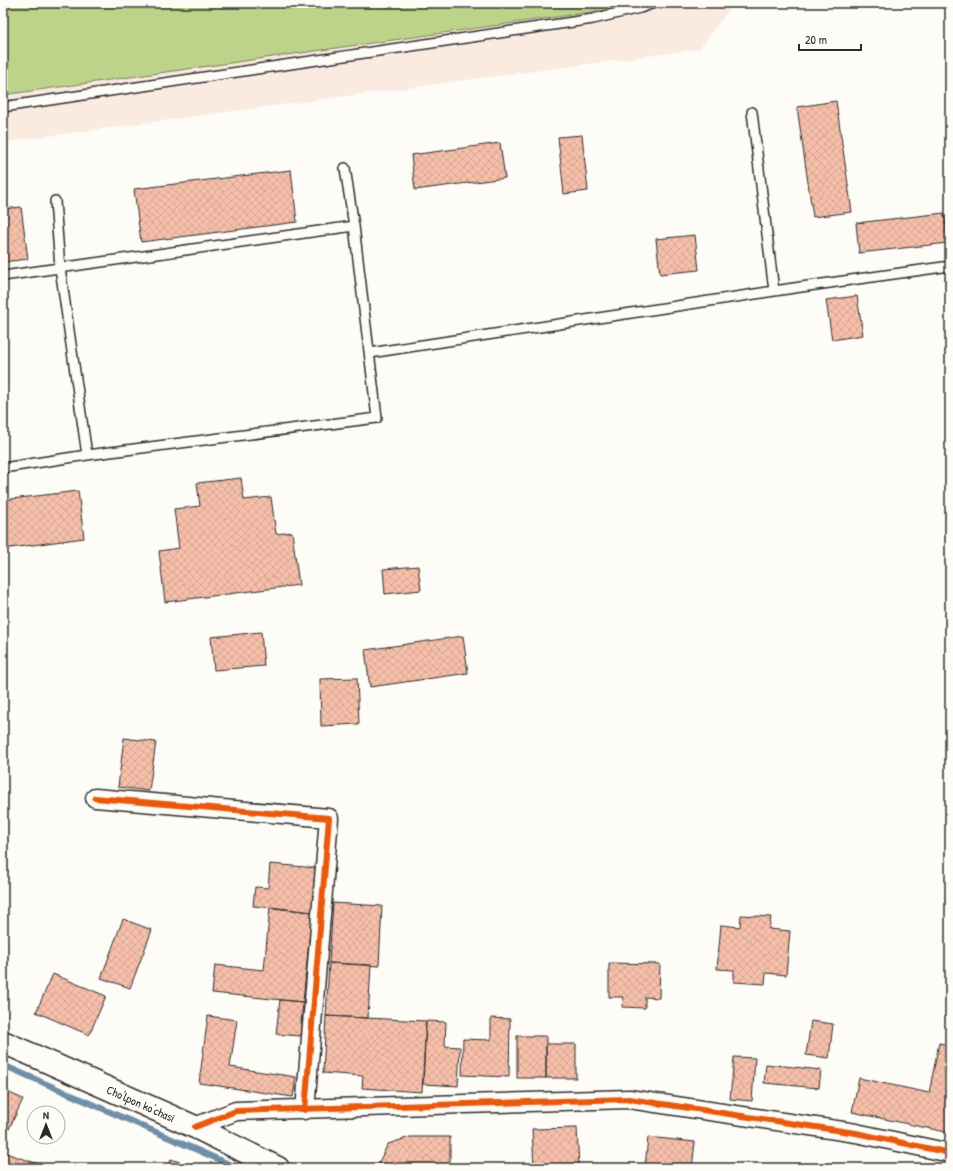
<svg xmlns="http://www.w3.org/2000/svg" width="953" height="1171" font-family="'Patrick Hand',sans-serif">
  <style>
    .built { fill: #fbeae0 }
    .green { fill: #bcd389; stroke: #747f5a }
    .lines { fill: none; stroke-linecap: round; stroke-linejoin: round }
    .stream { stroke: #6f8ea7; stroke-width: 6 }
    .building { fill: url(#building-cross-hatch); stroke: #2b2b2b }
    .lane-casing { stroke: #2b2b2b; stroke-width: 12 }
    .street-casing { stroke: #2b2b2b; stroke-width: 21 }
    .secondary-casing { stroke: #2b2b2b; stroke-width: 25 }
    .lane { stroke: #fdfcf7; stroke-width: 9 }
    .street { stroke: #fdfcf7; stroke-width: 18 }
    .secondary { stroke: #fdfcf7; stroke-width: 22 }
    .cycleway-casing { stroke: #fdfcf7; stroke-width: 8 }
    .cycleway { stroke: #e8590c; stroke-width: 6 }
    .labels { text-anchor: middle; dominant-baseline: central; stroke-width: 4; stroke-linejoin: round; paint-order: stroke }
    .street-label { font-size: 12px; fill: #2b2b2b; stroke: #fdfcf7 }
  </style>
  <defs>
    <pattern id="building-cross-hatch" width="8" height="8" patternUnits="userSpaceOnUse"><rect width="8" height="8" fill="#f6bfaa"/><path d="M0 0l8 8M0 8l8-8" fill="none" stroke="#d3a492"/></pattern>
  </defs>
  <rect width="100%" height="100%" fill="#fdfcf7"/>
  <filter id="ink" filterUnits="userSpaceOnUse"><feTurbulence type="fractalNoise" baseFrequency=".025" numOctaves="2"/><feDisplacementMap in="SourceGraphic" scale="8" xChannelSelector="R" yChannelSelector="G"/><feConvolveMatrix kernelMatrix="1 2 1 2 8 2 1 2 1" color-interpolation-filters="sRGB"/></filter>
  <g filter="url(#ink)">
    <path class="built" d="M3,3H734L699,49L3,142Z"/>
    <path class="green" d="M3,3H635L613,9L3,95Z"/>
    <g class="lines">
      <path class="stream" d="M3,1065L238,1168"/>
    </g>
    <path class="building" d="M836,101L852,212L813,217L797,107Z
      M582,135L588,191L564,194L558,137Z
      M500,143L505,178L415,190L411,155Z
      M291,170L297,222L141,242L134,189Z
      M21,207L28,259L3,262V209Z
      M944,213L948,243L859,253L856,223Z
      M695,235L699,270L660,274L656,239Z
      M857,296L863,335L832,340L826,300Z
      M241,478L244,500L271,497L276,534L292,532L299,585L165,602L159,551L179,548L174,509L200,506L197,483Z
      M78,491L84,538L3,549V500Z
      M418,566L421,590L385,594L383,569Z
      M261,632L264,666L214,670L211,637Z
      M463,636L468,673L370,687L365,650Z
      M357,678L359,724L321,726L320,679Z
      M124,738L156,742L149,791L118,787Z
      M270,864L317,868L312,912L253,906L255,887L268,888Z
      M333,903L382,906L379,966L329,963Z
      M270,907L312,912L303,1002L212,993L215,965L264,970Z
      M741,915L771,917L769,929L790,931L786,975L766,973L765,984L734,982V970L717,969L721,925L740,927Z
      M123,919L152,930L130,988L101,978Z
      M329,963L371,965L368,1018L326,1016Z
      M609,963L660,964L659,998L645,997V1008L622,1007L623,997H609Z
      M53,974L106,996L89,1035L36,1012Z
      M280,1000L303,1002L300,1036L276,1034Z
      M208,1016L237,1020L230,1067L296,1077L293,1097L199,1083Z
      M326,1016L426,1021L422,1092L362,1088L363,1076L323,1073Z
      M491,1018L510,1019L509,1077L462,1075L463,1039L491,1040Z
      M426,1021L446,1022L445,1046L460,1047L458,1086L423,1084Z
      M811,1021L833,1024L829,1058L806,1055Z
      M517,1036H546V1078H517Z
      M939,1043L950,1045V1133L852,1112L859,1078L929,1093Z
      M546,1044H576V1078H546Z
      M734,1057L755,1058L752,1101L730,1099Z
      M766,1064L821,1070L819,1088L764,1083Z
      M3,1090L23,1099L8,1131L3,1129Z
      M577,1128L579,1168H534L532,1129Z
      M410,1137H450V1168H376L388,1144Z
      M648,1137L695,1142L692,1168H645Z
      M3,1152L50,1168H3Z
      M171,1159L197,1168H168Z"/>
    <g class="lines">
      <defs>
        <path id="lane" d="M3,107L593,19L640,8L654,3
          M752,112L774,291
          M55,201L60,268L87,455
          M3,276L354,226
          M370,353L794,288L950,266
          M3,468L87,455L377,418L354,226L345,168"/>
        <path id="street" d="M95,798L329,818L305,1110
          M195,1127L236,1111L629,1099L856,1133L950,1153"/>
        <g id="secondary">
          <path id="s1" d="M3,1042L195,1127L278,1168"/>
        </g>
      </defs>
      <use href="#lane" class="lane-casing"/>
      <use href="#street" class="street-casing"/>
      <use href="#secondary" class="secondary-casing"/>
      <use href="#lane" class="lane"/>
      <use href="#street" class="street"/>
      <use href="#secondary" class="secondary"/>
      <defs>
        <path id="cycleway" d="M95,798L329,818L305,1110
          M195,1127L236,1111L629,1099L856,1133L950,1153"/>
      </defs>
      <use href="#cycleway" class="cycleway-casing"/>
      <use href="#cycleway" class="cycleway"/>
    </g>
  </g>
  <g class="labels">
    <g class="street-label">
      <text stroke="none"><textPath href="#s1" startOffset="151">Cho'lpon ko'chasi</textPath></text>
    </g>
  </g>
  <rect width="953" height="1171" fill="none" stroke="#fdfcf7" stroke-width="16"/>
  <rect x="8" y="8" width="937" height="1155" fill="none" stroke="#2b2b2b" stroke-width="1.5" filter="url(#ink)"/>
  <g transform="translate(46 1125)"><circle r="19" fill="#fdfcf7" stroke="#a9a8a5"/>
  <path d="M0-3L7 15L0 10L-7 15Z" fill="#2b2b2b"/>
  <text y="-6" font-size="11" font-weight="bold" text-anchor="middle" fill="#2b2b2b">N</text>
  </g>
  <path d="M799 44v6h62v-6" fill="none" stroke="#2b2b2b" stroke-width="2"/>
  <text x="805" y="44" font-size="12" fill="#2b2b2b" stroke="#fdfcf7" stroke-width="3" paint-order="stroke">20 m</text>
</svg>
